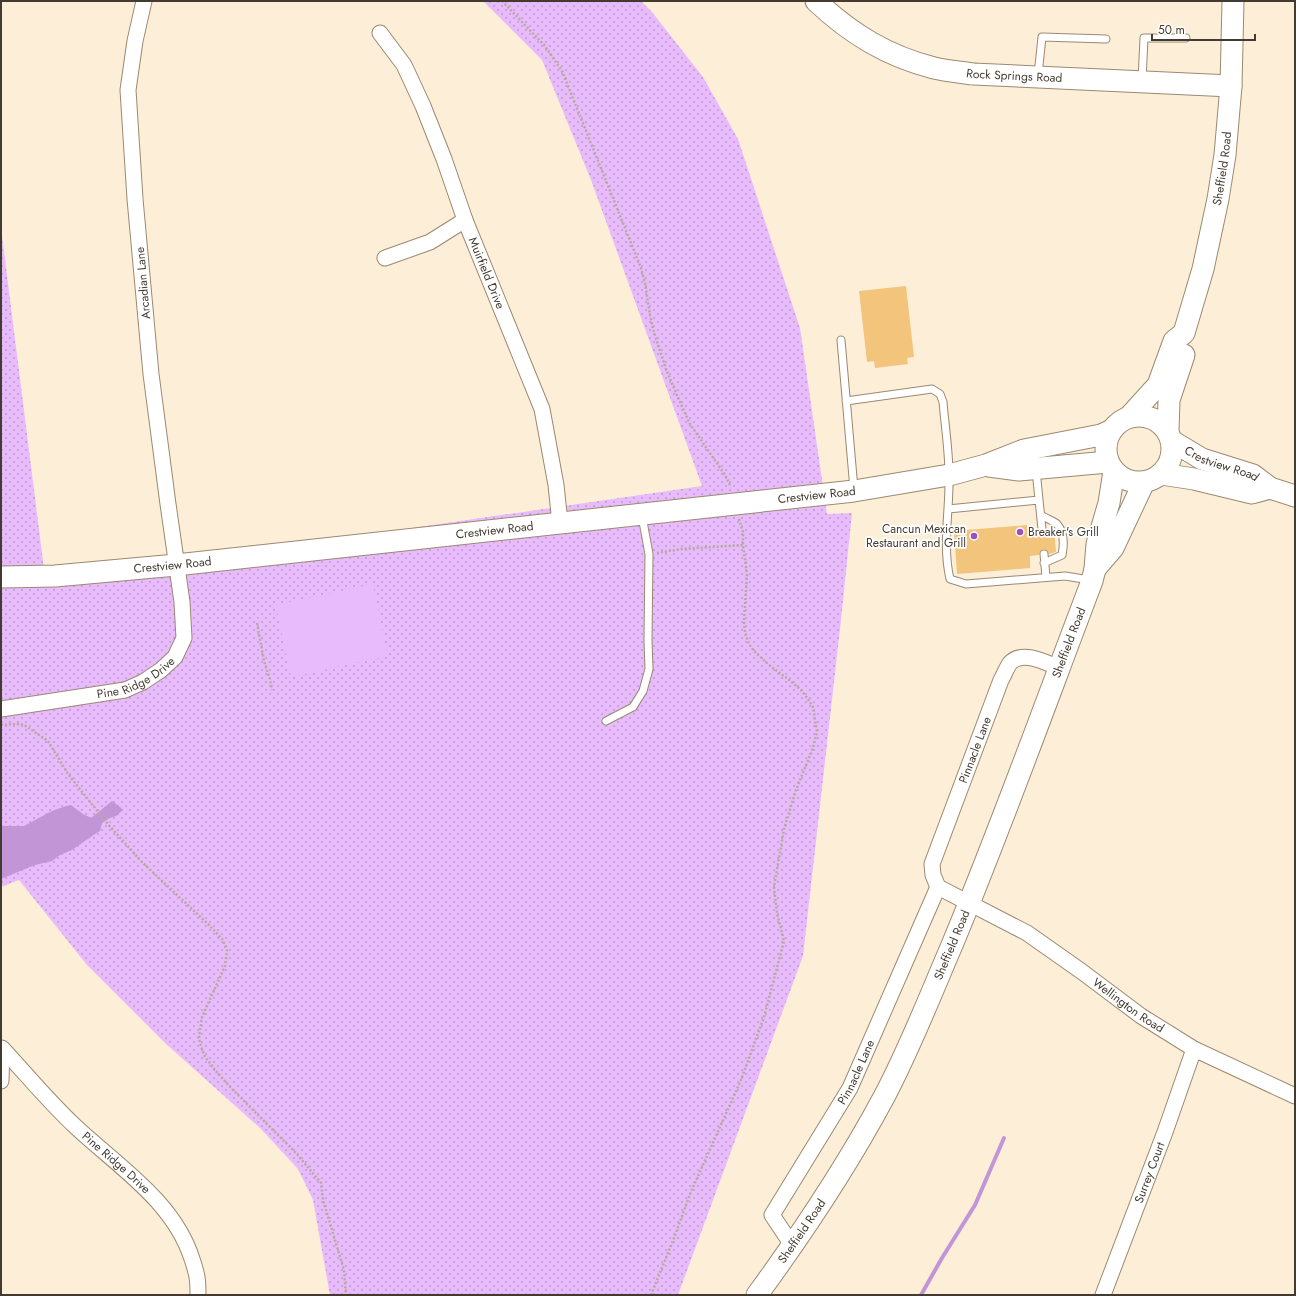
<svg xmlns="http://www.w3.org/2000/svg" width="1296" height="1296" font-family="Jost,sans-serif">
  <style>
    .green { fill: url(#green-dots) }
    .pitch { fill: #e8bbfc }
    .water { fill: #c295d6 }
    .lines { fill: none; stroke-linecap: round; stroke-linejoin: round }
    .stream { stroke: #c295d6; stroke-width: 4 }
    .building { fill: #f3c47c }
    .lane-casing { stroke: #9b8970; stroke-width: 9 }
    .street-casing { stroke: #9b8970; stroke-width: 17 }
    .secondary-casing { stroke: #9b8970; stroke-width: 23 }
    .path { stroke: #b6aa98; stroke-width: 2.5; stroke-dasharray: 2 2; stroke-linecap: butt }
    .lane { stroke: #fff; stroke-width: 7 }
    .street { stroke: #fff; stroke-width: 15 }
    .secondary { stroke: #fff; stroke-width: 21 }
    .poi-dot { fill: #9d4dbd; stroke: #fff; stroke-width: 1.5 }
    .labels { text-anchor: middle; dominant-baseline: central; stroke-width: 3.5; stroke-linejoin: round; paint-order: stroke }
    .street-label { font-size: 12px; fill: #433b30; stroke: #fff }
    .poi-label { font-size: 12px; fill: #433b30; stroke: #fff; text-anchor: end }
  </style>
  <defs>
    <pattern id="green-dots" width="8" height="8" patternUnits="userSpaceOnUse"><rect width="8" height="8" fill="#e8bbfc"/><path d="M2 2h.1M6 6h.1" fill="none" stroke="#be99cc" stroke-width="1.8" stroke-linecap="round"/></pattern>
  </defs>
  <rect width="100%" height="100%" fill="#fdeed8"/>
  <path class="green" d="M483,1H641L652,12L703,77L738,139L800,328L827,514L852,513L841,620L803,956L678,1295H330L313,1200L298,1169L260,1128L165,1043L87,965L19,880L1,887V228L44,569L323,541L702,486L591,180L542,60Z"/>
  <path class="pitch" d="M373,584L388,656L291,677L276,605Z"/>
  <path class="water" d="M112,801L120,807L123,810L116,816L110,818L102,823L100,831L95,834L72,850L60,855L52,861L35,865L1,879V826H24L52,811L66,806L71,805L83,814L91,818Z"/>
  <g class="lines">
    <path class="stream" d="M921,1295L942,1258L975,1205L1004,1138"/>
  </g>
  <path class="building" d="M906,286L914,357L907,358L908,364L875,368L874,361L867,362L859,291Z
    M1027,525L1028,531L1037,530L1038,532L1042,534L1045,533L1047,529L1054,528L1056,552L1049,554L1046,550L1043,549L1040,552L1039,555L1030,556V568L957,574L954,531Z"/>
  <g class="lines">
    <defs>
      <path id="lane" d="M1038,75L1042,37L1106,39
        M1142,80L1144,38H1186
        M841,340L854,489
        M846,401L932,389L940,394L943,402C945,426 949,451 949,475C950,509 942,545 950,579L966,584L1065,576L1090,580
        M1036,470L1042,529
        M948,509L1039,500
        M1041,515C1045,518 1054,521 1057,524C1065,533 1064,545 1062,555L1044,563
        M1044,554L1046,577
        M606,721L633,707L643,691L649,669L648,640L649,554L642,516"/>
      <g id="street">
        <path id="s1" d="M380,33L404,65L423,106L444,159L465,220L542,409L556,485L560,523"/>
        <path d="M385,258L430,242L465,220"/>
        <path id="s2" d="M1059,668C1045,662 1023,650 1010,663C1007,667 1004,675 1001,680L932,864L933,875L938,887L1027,933L1081,971L1141,1016L1194,1049L1295,1096"/>
        <path id="s3" d="M1,709L125,690L143,682L161,670L175,657L184,638L182,602L168,504L151,374L135,199L128,90L135,41L144,1"/>
        <path id="s4" d="M1,1081L2,1048C27,1075 50,1103 77,1128C119,1167 174,1202 192,1259C194,1265 196,1271 197,1277C198,1283 198,1289 198,1295"/>
        <path id="s5" d="M792,1245L772,1215L850,1088L938,887"/>
        <path id="s6" d="M1103,1295L1165,1132L1194,1049"/>
      </g>
      <g id="secondary">
        <path id="s7" d="M816,1C851,34 887,56 934,68C947,71 960,72 973,74L1231,86"/>
        <circle cx="1139" cy="449" r="33"/>
        <path id="s8" d="M1129,417L1158,385L1174,341L1184,333L1203,269L1218,199L1225,155L1231,86L1233,1"/>
        <path d="M1168,431L1169,400L1184,355"/>
        <path id="s9" d="M1172,441L1202,459L1253,475L1270,488L1295,496"/>
        <path d="M989,466L1019,470L1108,462"/>
        <path d="M1161,474L1194,479L1252,493L1270,488"/>
        <path d="M1095,569L1113,548L1144,482"/>
        <path id="s10" d="M1,577L55,576L176,565L854,491L949,475L986,465L1024,450L1101,435L1112,430"/>
        <path id="s11" d="M757,1295C803,1232 847,1166 884,1097C910,1048 930,996 952,945C1002,825 1046,702 1092,581L1095,569L1097,544L1109,503L1114,471"/>
      </g>
    </defs>
    <use href="#lane" class="lane-casing"/>
    <use href="#street" class="street-casing"/>
    <use href="#secondary" class="secondary-casing"/>
    <path class="path" d="M502,1L545,46L562,71L641,268L645,283L650,315L653,329L666,369L679,400L690,424L725,475L731,487
      M657,553L682,549L743,545
      M257,623L264,661L270,680L272,690
      M1,725L17,724L24,725L48,741L68,774L106,822L142,862L209,925L223,940L227,951L225,966L202,1017L199,1036L200,1043L204,1055L215,1070L232,1089L296,1153L321,1183L323,1200L344,1270L346,1295
      M651,1295L674,1238L690,1194L741,1080L764,1017L784,941L777,913L774,887L784,829L796,790L813,748L817,732L813,707L808,699L801,690L788,679L769,665L754,651L749,644L745,633L744,621L747,575L743,545V532L739,519"/>
    <use href="#lane" class="lane"/>
    <use href="#street" class="street"/>
    <use href="#secondary" class="secondary"/>
  </g>
  <g class="poi-dot">
    <circle cx="1020" cy="532" r="4"/>
    <circle cx="974" cy="536" r="4"/>
  </g>
  <g class="labels">
    <g class="street-label">
      <text stroke="none"><textPath href="#s7" startOffset="218">Rock Springs Road</textPath></text>
      <text stroke="none"><textPath href="#s8" startOffset="272">Sheffield Road</textPath></text>
      <text stroke="none"><textPath href="#s1" startOffset="264">Muirfield Drive</textPath></text>
      <text transform="translate(143 283) rotate(-95)">Arcadian Lane</text>
      <text stroke="none"><textPath href="#s9" startOffset="55">Crestview Road</textPath></text>
      <text stroke="none"><textPath href="#s10" startOffset="820">Crestview Road</textPath></text>
      <text stroke="none"><textPath href="#s10" startOffset="496">Crestview Road</textPath></text>
      <text stroke="none"><textPath href="#s10" startOffset="172">Crestview Road</textPath></text>
      <text stroke="none"><textPath href="#s11" startOffset="726">Sheffield Road</textPath></text>
      <text stroke="none"><textPath href="#s3" startOffset="140">Pine Ridge Drive</textPath></text>
      <text transform="translate(975 750) rotate(-69)">Pinnacle Lane</text>
      <text stroke="none"><textPath href="#s11" startOffset="402">Sheffield Road</textPath></text>
      <text stroke="none"><textPath href="#s2" startOffset="517">Wellington Road</textPath></text>
      <text stroke="none"><textPath href="#s5" startOffset="202">Pinnacle Lane</textPath></text>
      <text stroke="none"><textPath href="#s4" startOffset="195">Pine Ridge Drive</textPath></text>
      <text stroke="none"><textPath href="#s6" startOffset="131">Surrey Court</textPath></text>
      <text stroke="none"><textPath href="#s11" startOffset="78">Sheffield Road</textPath></text>
    </g>
    <g class="poi-label">
      <text x="966" y="529">Cancun Mexican<tspan x="966" dy="14">Restaurant and Grill</tspan></text>
      <text x="1028" y="532" text-anchor="start">Breaker's Grill</text>
    </g>
  </g>
  <rect width="1296" height="1296" fill="none" stroke="#433b30" stroke-width="4"/>
  <path d="M1152 34v6h103v-6" fill="none" stroke="#433b30" stroke-width="2"/>
  <text x="1158" y="34" font-size="12" fill="#433b30" stroke="#ffffff" stroke-width="3" paint-order="stroke">50 m</text>
</svg>
